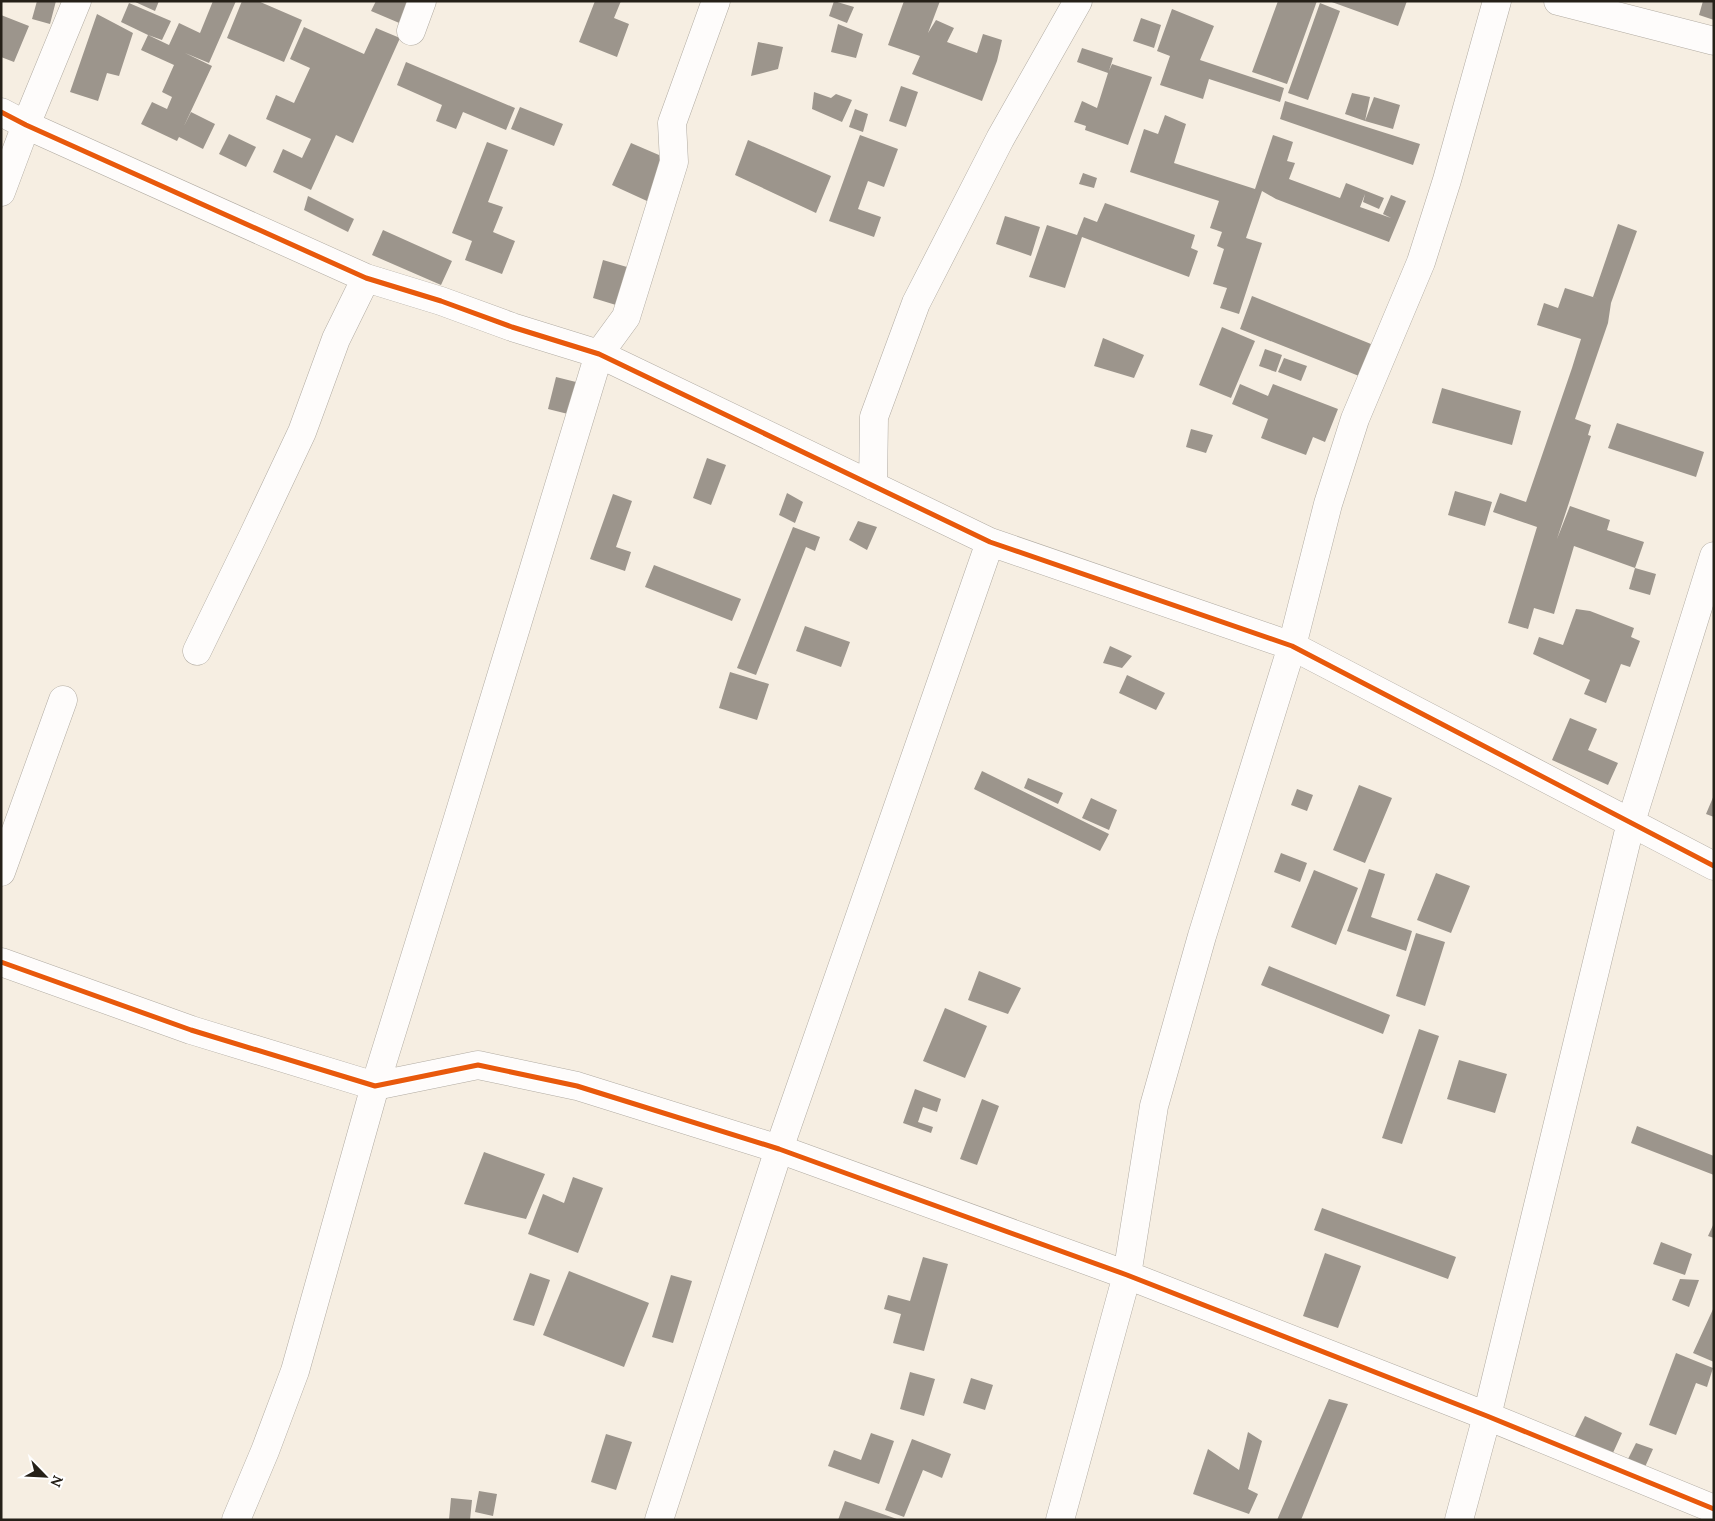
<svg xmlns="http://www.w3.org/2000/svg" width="1715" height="1521" font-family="Lora,serif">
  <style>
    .building { fill: #9c958c }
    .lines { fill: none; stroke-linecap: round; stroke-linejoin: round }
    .minor-casing { stroke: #b1aba2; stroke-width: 29 }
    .minor { stroke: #fefcfb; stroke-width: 28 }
    .cycleway-casing { stroke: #fff; stroke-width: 8 }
    .cycleway { stroke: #e8590c; stroke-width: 5 }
  </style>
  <rect width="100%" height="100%" fill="#f6eee2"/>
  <path class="building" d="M37,1H56L50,24L32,19Z
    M133,1H159L155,11Z
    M213,1H236L209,63L185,53L212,66L184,126L191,112L215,124L203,149L179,137L177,141L141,124L152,102L167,109L172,97L162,92L174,65L141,50L148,35L169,45L179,23L200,33Z
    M242,1H258L302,20L284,62L227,38Z
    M376,1H414L404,25L371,11Z
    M595,1H621L614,18L629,24L617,57L579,42Z
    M834,1L854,7L847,23L829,16Z
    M904,1H940L928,33L936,20L954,28L947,42L977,53L983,34L1002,40L997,61L982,101L912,74L920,56L888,45Z
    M1278,1H1317L1287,84L1252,72Z
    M1329,1H1407L1398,26Z
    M1703,1H1714V20L1699,15Z
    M129,3L171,21L162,40L148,35L121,22Z
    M1320,3L1340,11L1308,100L1288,93Z
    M1172,9L1214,26L1200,60L1284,88L1280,102L1209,79L1203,99L1160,85L1170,56L1157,51Z
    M97,14L133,33L119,76L107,73L98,101L70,92Z
    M1,15L29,26L14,62L1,57Z
    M1141,18L1161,25L1154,48L1133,41Z
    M838,24L863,34L856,58L831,52Z
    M304,27L364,54L376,28L400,38L353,143L336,135L311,190L273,172L283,149L302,158L311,139L266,119L276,95L294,103L310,68L290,59Z
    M758,42L783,47L778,69L751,76Z
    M1082,48L1113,58L1109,71L1112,64L1152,77L1128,145L1085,130L1086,126L1074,122L1082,101L1097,108L1108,73L1077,62Z
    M406,62L515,108L506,130L463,112L456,129L436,121L442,105L397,85Z
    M901,86L918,92L906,127L889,121Z
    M814,92L831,98L836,94L852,100L842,122L812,109Z
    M1352,93L1370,97L1365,121L1345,114Z
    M1374,97L1400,105L1393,129L1365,121Z
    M1285,101L1420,144L1413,165L1280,119Z
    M520,107L563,124L554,146L511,129Z
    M855,109L868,114L863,132L849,127Z
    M1165,115L1186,124L1174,163L1255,189L1273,135L1293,142L1287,161L1295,163L1289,179L1340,198L1346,183L1384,198L1379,209L1363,202L1365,194L1360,207L1391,218L1383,214L1391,195L1406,201L1389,242L1276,199L1262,191L1246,238L1262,243L1239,314L1220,308L1227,288L1213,284L1224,249L1217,246L1222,232L1210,228L1219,201L1130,172L1144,129L1158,134Z
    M229,134L256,147L246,167L219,154Z
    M860,135L898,149L884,187L868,181L858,209L881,217L874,237L829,221Z
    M748,140L831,176L816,213L735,175Z
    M487,142L508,150L488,202L503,207L493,232L515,241L502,274L465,260L472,241L452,233Z
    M631,143L666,158L647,201L612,185Z
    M1083,173L1097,178L1094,188L1079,184Z
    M308,196L354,219L348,232L304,210Z
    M1105,203L1195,235L1191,248L1198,251L1189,277L1082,237L1065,288L1029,277L1047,225L1077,235L1084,217L1097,222Z
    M1005,216L1040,227L1031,256L996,244Z
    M1618,224L1637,231L1611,303L1608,323L1575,419L1591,425L1588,435L1591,436L1557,539L1570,506L1610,520L1607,530L1644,542L1635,568L1656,574L1650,595L1629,589L1635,568L1574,546L1554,614L1534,608L1528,629L1508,623L1537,527L1493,512L1500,493L1526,502L1572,368L1581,339L1537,325L1544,303L1558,308L1565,288L1599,299L1593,297Z
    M383,230L452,261L441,285L372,255Z
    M603,260L627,267L616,305L593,298Z
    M1252,296L1371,344L1359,376L1240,329Z
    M1222,327L1255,341L1231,398L1199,385Z
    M1103,338L1144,355L1134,378L1094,366Z
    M1265,349L1282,355L1276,372L1259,366Z
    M1284,358L1307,366L1301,381L1278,372Z
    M556,377L580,383L572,415L548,409Z
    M1240,384L1268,396L1273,384L1338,409L1325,442L1313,437L1306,455L1261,438L1268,419L1232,404Z
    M1442,388L1521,411L1512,445L1432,423Z
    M1617,423L1704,452L1696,477L1608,448Z
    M1191,429L1213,435L1206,453L1186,447Z
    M707,458L726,465L711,505L693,498Z
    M1455,491L1492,502L1485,526L1448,515Z
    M787,493L803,502L795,523L779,515Z
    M613,494L632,501L616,547L631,552L625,571L590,559Z
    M858,521L877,527L867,550L849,540Z
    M793,527L820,537L815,551L806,547L756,675L737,668Z
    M654,565L741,599L732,621L645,587Z
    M1576,609L1590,611L1634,628L1631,637L1640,641L1630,667L1621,664L1606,703L1584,694L1590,680L1533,654L1539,637L1563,645Z
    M805,626L850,642L841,667L796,651Z
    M1110,646L1132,656L1122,668L1103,663Z
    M730,672L769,684L757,720L719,708Z
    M1127,675L1165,693L1156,710L1119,693Z
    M1570,718L1597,729L1588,750L1618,763L1608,785L1552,760Z
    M982,771L1109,834L1100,851L974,789Z
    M1028,778L1063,793L1058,804L1024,788Z
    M1359,785L1392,798L1365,863L1333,850Z
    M1297,789L1313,795L1307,811L1291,805Z
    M1714,795V817L1706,814Z
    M1091,798L1117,810L1109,830L1082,818Z
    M1281,853L1307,863L1300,882L1274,872Z
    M1369,869L1385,874L1371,917L1412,931L1406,951L1347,931Z
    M1314,870L1358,888L1336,945L1291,927Z
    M1436,873L1470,886L1451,933L1417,920Z
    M1416,933L1445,942L1425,1006L1396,996Z
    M1269,966L1390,1015L1383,1034L1261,985Z
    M979,971L1021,988L1008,1014L968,1000Z
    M945,1008L987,1026L965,1078L923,1061Z
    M1419,1029L1439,1036L1402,1144L1382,1138Z
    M1459,1060L1507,1074L1495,1113L1447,1099Z
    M915,1089L941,1099L937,1112L923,1107L918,1122L933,1127L931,1133L903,1123Z
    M982,1099L999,1106L977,1165L960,1159Z
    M1637,1126L1714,1156V1175L1631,1143Z
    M484,1152L545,1174L526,1219L464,1204Z
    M573,1177L603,1188L578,1253L528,1234L543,1194L564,1203Z
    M1322,1208L1456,1257L1448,1279L1314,1230Z
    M1714,1223V1238L1708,1236Z
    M1661,1242L1692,1254L1685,1275L1653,1264Z
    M1325,1253L1361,1266L1338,1328L1303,1316Z
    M923,1257L948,1264L924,1351L893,1343L901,1314L884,1309L888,1295L910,1301Z
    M569,1271L649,1303L624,1367L543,1335Z
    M530,1273L550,1280L534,1326L513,1320Z
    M671,1275L692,1281L673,1343L652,1337Z
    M1680,1279L1699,1280L1689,1307L1672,1300Z
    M1714,1307V1362L1693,1353Z
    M1676,1353L1713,1368L1707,1387L1696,1383L1676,1435L1649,1425Z
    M910,1372L935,1379L924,1416L900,1409Z
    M971,1378L993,1385L985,1410L963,1403Z
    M1329,1399L1348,1404L1301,1520H1277Z
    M1585,1416L1622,1433L1612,1455L1574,1438Z
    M1248,1432L1262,1441L1248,1489L1258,1494L1249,1514L1193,1494L1208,1449L1239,1470Z
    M871,1433L894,1441L879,1484L828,1466L834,1450L861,1460Z
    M606,1434L632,1442L616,1490L591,1482Z
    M912,1439L951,1454L942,1478L923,1470L904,1517L885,1510Z
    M1636,1443L1653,1449L1645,1467L1628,1459Z
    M479,1491L497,1494L493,1516L475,1512Z
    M451,1498L472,1500L470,1520H449Z
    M845,1501L897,1519V1520H838Z"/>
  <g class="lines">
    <defs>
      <path id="minor" d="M1558,1L1714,41
        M411,31L422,1
        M1,112L26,125L366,278L441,301L512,327L599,354L990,542L1292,646L1714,866
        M1,192L26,125L77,1
        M873,486L874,417L916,303L1000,139L1078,1
        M197,651L252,538L302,432L336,339L366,278
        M1,872L63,700
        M1,962L191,1030L375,1086L478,1065L577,1086L779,1149L1127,1275L1487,1416L1714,1509
        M236,1520L265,1451L295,1371L375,1086L455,828L599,354L626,317L674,162L672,123L716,1
        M659,1520L779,1149L990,542
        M1060,1520L1127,1275L1154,1106L1202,936L1292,646L1328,504L1355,419L1421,262L1447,180L1497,1
        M1459,1520L1487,1416L1631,822L1714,556"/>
    </defs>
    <use href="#minor" class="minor-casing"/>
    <use href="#minor" class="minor"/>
    <defs>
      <path id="cycleway" d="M1,112L26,125L366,278L441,301L512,327L599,354L990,542L1292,646L1714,866
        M1,962L191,1030L375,1086L478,1065L577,1086L779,1149L1127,1275L1487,1416L1714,1509"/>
    </defs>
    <use href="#cycleway" class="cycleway-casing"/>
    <use href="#cycleway" class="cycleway"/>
  </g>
  <rect width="1715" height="1521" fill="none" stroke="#252018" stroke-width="5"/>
  <g transform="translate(45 1476) rotate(114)" stroke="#ffffff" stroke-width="4" paint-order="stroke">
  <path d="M0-4L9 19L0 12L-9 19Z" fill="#252018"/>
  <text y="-8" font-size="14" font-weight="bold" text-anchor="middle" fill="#252018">N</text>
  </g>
</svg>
